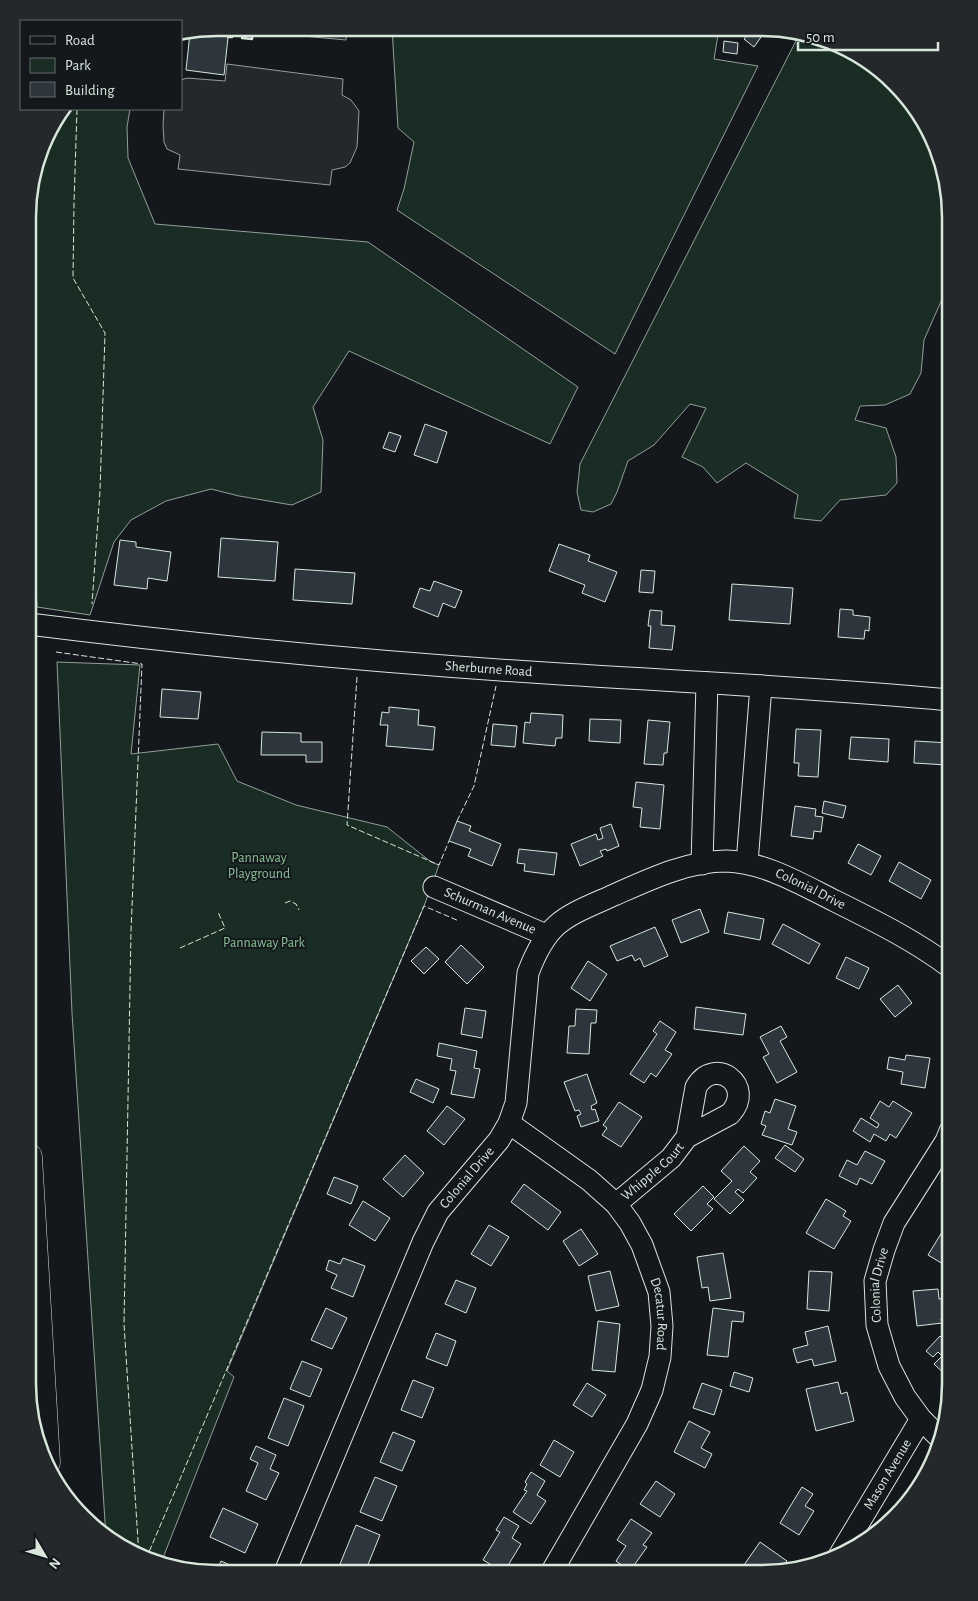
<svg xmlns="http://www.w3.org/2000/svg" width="978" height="1601" font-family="'Alegreya Sans',sans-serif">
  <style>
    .green { fill: #1a2d24; stroke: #939e99 }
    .parking { fill: #24282b; stroke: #939e99 }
    .building { fill: #2c363c; stroke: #d8e6dc }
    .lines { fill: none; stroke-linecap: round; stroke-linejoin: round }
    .minor-casing { stroke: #d8e6dc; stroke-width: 23 }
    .highway-casing { stroke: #d8e6dc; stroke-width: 29 }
    .minor { stroke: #14181c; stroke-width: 21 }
    .highway { stroke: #14181c; stroke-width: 28 }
    .fence { stroke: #d8e6dc; stroke-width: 1; stroke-dasharray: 6 2.5; stroke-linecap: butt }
    .wall { stroke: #d8e6dc; stroke-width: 2.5 }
    .labels { text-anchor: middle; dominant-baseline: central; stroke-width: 4; stroke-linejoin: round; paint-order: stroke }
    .street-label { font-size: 14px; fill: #d8e6dc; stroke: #14181c }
    .park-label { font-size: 14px; fill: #8ac095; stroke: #14181c }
    .rim { fill: none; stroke: #d8e6dc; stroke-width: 2.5 }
  </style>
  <rect width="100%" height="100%" fill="#14181c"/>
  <path class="green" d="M392,28L719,29L714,59L758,66L615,354L397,210L404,189L414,142L398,128Z
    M800,33L834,42L876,67L911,102L936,145L946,194L943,297L924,340L921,373L910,394L885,405L860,406L855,420L886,428L896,457L897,483L886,495L840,500L821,521L794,518L798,495L746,463L717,483L703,467L682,457L706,408L690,404L654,445L628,461L617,492L611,504L593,512L581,510L577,492L580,464Z
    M66,109H130L127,127L128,158L155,224L368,242L578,387L550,444L349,351L313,407L323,440L321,492L292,505L239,496L211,489L166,501L131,520L114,542L90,615L37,607L29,461L33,179L47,133Z
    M57,662L140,665L131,754L218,744L237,781L296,805L387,827L431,862L439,865L424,906L227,1371L234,1377L161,1563L144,1559L106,1537L72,1013Z"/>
  <path class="parking" d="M293,28H347L346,40L292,35Z
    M227,64L343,79L342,95L351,100L359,111L357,147L350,163L345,167L332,170L330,185L178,169L180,155L167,149L164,142L163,125L164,109H181V80L187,78L225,81Z"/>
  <path class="building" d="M217,28H229L224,75L186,70L190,33Z
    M752,29L761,37L754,47L744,39Z
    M724,41L738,43L737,54L723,52Z
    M425,424L447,432L437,463L414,455Z
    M389,432L401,436L395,452L383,448Z
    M221,538L278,542L275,581L218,577Z
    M120,540L136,542V547L171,552L167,581L148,578L147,589L114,585Z
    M559,544L590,555L588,561L617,572L605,602L582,593L585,585L549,571Z
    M295,569L355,573L352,604L293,600Z
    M641,570L655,571L653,593L639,592Z
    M434,581L462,591L455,608L443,603L438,617L413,607L420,588L430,591Z
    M732,584L793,588L790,624L729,620Z
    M840,609L853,610V615L870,617L869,631L865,630L864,639L838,637Z
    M650,610L662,611L661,625L675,626L672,650L649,648L651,626H648Z
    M162,689L201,692L198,719L160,717Z
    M389,707L419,710L418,725L435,727L433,750L386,746L388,725H380L382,712L389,713Z
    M531,713L563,715L562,738H556L555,746L523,743L525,722L530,723Z
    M590,719L621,720L620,743L589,741Z
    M648,720L670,722L667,753H664L663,765L644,764Z
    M493,724L517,726L515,747L491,745Z
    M796,729L821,730L818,777L798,776L799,763H794Z
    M262,732L301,733V742H322V762H306V755H261Z
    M851,737L889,739L888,762L849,759Z
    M915,741L949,743L947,765L914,763Z
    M636,782L664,785L660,829L640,827L642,808L633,807Z
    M824,801L846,806L843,818L822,813Z
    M795,806L816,809L815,816L823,817L821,832L814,831L813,839L791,836Z
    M457,821L471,826L469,831L501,844L492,866L468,856L471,849L449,841Z
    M611,824L619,846L607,851L606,849L600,851L603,856L580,866L571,844L596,834L598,840L603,838L600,828Z
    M858,844L881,856L871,875L848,863Z
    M519,849L557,853L554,875L524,871L525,864L517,863Z
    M899,862L931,880L921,899L889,881Z
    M700,909L709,932L681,943L672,920Z
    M728,912L764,919L760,940L724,933Z
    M783,924L820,944L809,964L772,944Z
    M655,927L668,956L644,967L640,958L635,961L632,955L617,961L610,946Z
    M461,945L484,967L467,984L445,962Z
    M426,947L439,959L424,974L411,961Z
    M846,957L869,968L859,989L836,978Z
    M588,961L607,974L590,1001L571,988Z
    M898,985L912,1003L895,1017L880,999Z
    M696,1007L746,1014L743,1035L694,1029Z
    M465,1008L486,1011L482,1038L461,1034Z
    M576,1009L597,1010L596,1023H591L589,1054L567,1053L569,1026H575Z
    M660,1021L676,1032L665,1050L672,1054L656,1077L651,1073L644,1083L630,1074L657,1034L653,1031Z
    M781,1026L787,1037L780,1041L797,1072L777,1083L763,1057L769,1054L760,1037Z
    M439,1043L477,1051L474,1068L480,1069L474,1098L451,1094L456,1071L450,1070L452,1059L437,1056Z
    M906,1055L930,1058L925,1088L901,1084L903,1072L887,1069L889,1057L905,1060Z
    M587,1074L597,1103L591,1106L592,1110L595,1109L599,1121L581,1127L577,1116L581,1114L579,1110L575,1111L564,1082Z
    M416,1079L439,1089L433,1103L410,1092Z
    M775,1099L796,1106L788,1129L797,1132L792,1145L762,1135L766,1126L761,1124L765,1111L770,1113Z
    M880,1101L889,1107L893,1101L912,1113L896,1138L890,1134L886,1141L874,1134L870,1142L853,1131L861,1118L877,1128L879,1124L870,1118Z
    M619,1102L642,1117L621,1147L602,1135L607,1128L603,1125Z
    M447,1106L465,1119L444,1145L427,1131Z
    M785,1145L804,1159L795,1172L775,1158Z
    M744,1146L760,1161L750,1172L757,1178L743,1193L738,1189L735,1192L744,1200L730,1214L714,1199L732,1181L721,1171Z
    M865,1151L885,1161L872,1184L860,1178L857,1185L839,1176L847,1160L857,1165Z
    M405,1155L424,1173L403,1197L383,1179Z
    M334,1177L358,1186L351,1204L327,1194Z
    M524,1184L561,1212L548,1230L511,1202Z
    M703,1186L714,1197L707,1204L713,1209L691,1231L674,1214Z
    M826,1199L846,1211L843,1216L851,1221L834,1249L806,1233Z
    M363,1201L390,1218L375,1241L349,1225Z
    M489,1225L509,1237L491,1266L471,1254Z
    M581,1229L598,1254L579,1266L563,1241Z
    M942,1232L950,1237V1263L948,1267L928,1255Z
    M723,1253L731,1298L710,1301L708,1287L702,1288L697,1257Z
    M343,1258L365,1266L353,1297L331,1288L337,1275L326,1270L329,1260L340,1264Z
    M610,1271L619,1306L596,1311L588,1276Z
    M809,1271L832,1272L829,1311L807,1309Z
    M456,1280L476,1288L466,1313L445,1304Z
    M938,1289L939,1299L950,1298V1318L941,1319L942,1323L917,1326L913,1291Z
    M326,1308L347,1318L332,1349L311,1340Z
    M713,1308L744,1312L743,1322L732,1321L728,1357L707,1355Z
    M598,1321L620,1324L615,1372L592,1370Z
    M828,1326L836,1361L814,1366L812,1359L797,1363L793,1349L808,1345L805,1332Z
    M436,1333L456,1341L447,1366L426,1358Z
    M940,1336L950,1346V1379L934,1364L942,1356L938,1352L933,1357L926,1351Z
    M302,1361L322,1369L310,1397L290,1389Z
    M734,1372L753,1378L749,1392L730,1386Z
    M413,1380L434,1388L422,1418L401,1410Z
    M838,1382L841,1394L847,1392L854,1421L816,1431L806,1389Z
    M587,1383L606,1395L592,1417L573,1405Z
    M702,1383L722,1390L714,1415L693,1408Z
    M284,1398L304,1406L288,1446L268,1438Z
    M689,1421L710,1432L701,1448L712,1454L705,1468L674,1452Z
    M393,1432L415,1441L402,1471L380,1462Z
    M554,1440L574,1452L560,1477L540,1465Z
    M256,1446L276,1455L270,1469L279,1473L266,1500L246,1491L258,1463L250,1459Z
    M531,1472L545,1481L537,1495L546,1501L531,1524L513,1512L527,1491L524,1490L527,1484L525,1482Z
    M375,1477L397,1486L382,1521L360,1512Z
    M656,1481L675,1494L660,1517L640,1504Z
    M802,1487L813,1494L805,1506L814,1511L799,1535L780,1523Z
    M223,1508L258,1524L245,1553L210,1537Z
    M504,1517L519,1526L512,1538L521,1544L504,1572L483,1560L500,1532L496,1530Z
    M631,1519L652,1533L643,1545L647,1547L630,1571L616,1561L626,1546L617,1540Z
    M356,1525L380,1535L365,1572L340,1564Z
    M760,1542L787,1561L781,1569L757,1573L744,1565Z
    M221,1561L241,1570V1572H216Z"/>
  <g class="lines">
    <defs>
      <g id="minor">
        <path id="s1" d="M29,624C205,646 383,663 561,674C691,682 821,688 950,700"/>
        <path d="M747,863L761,686"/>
        <path d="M702,864L707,683"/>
        <path id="s2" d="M434,887L546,935"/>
        <path id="s3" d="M509,1123L589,1180L616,1204L630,1223L642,1245L659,1292L662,1326L660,1357L652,1390L637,1424L551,1573"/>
        <path id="s4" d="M616,1204L671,1158L687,1137L730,1114C756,1086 715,1055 696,1087L687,1137"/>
        <path id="s5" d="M940,1438L921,1419L905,1397L889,1366L877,1325L875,1281L884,1250L894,1223L946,1141L950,1131"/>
        <path id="s6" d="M839,1556L921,1419"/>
        <path id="s7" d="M285,1572L423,1242L438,1212L499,1140L509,1123L516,1103L528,973C548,920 565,917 614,895C648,880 687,861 726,861C764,862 801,884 835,901C875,921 914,940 950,967"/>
      </g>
      <path id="highway" d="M28,1157L46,1462"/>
    </defs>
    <use href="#minor" class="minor-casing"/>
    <use href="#highway" class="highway-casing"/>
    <use href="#minor" class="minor"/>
    <use href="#highway" class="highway"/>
    <path class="fence" d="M77,109L74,203L73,278L105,333L100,491L92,604
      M56,652L142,664L131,931L124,1324L139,1556
      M357,677L347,825L439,865L449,841
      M457,821L474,786L496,686
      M285,903L290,901L296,904L299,910
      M180,948L225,928L218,912
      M146,1559L424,906L459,921"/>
    <path class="wall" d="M246,28L243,32L242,38L252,39L253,28
      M229,35L228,37H232L233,28"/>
  </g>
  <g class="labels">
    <g class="street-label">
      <text stroke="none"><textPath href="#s1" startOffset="462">Sherburne Road</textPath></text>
      <text stroke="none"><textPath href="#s7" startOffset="986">Colonial Drive</textPath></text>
      <text stroke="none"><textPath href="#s2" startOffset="61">Schurman Avenue</textPath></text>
      <text stroke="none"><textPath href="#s4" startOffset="49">Whipple Court</textPath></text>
      <text stroke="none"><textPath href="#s7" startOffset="436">Colonial Drive</textPath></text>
      <text stroke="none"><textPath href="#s5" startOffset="172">Colonial Drive</textPath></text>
      <text stroke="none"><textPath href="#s3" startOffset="255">Decatur Road</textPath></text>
      <text stroke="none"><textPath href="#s6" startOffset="95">Mason Avenue</textPath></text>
    </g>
    <g class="park-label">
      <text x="259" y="858">Pannaway<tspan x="259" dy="16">Playground</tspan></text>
      <text x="264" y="943">Pannaway Park</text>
    </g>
  </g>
  <path d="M0 0H978V1601H0ZM217 36H761A181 181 0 0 1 942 217V1384A181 181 0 0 1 761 1565H217A181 181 0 0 1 36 1384V217A181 181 0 0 1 217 36Z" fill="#24282b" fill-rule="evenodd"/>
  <path class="rim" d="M217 36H761A181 181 0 0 1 942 217V1384A181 181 0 0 1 761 1565H217A181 181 0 0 1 36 1384V217A181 181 0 0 1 217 36Z"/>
  <rect x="20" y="20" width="162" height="90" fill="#14181c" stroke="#626a69"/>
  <rect x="30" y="36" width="25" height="8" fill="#14181c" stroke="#626a69"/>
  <text x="65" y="45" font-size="15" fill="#d8e6dc">Road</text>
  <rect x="30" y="58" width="25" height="15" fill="#1a2d24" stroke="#626a69"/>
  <text x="65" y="70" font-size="15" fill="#d8e6dc">Park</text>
  <rect x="30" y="82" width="25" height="15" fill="#2c363c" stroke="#626a69"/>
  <text x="65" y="95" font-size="15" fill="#d8e6dc">Building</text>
  <g transform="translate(45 1556) rotate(128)" stroke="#14181c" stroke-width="4" paint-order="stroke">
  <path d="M0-4L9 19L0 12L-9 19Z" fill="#d8e6dc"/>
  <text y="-8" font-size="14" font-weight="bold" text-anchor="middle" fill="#d8e6dc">N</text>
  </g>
  <path d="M798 42v8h140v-8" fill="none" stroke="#d8e6dc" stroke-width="2.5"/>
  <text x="806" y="42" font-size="15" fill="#d8e6dc" stroke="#14181c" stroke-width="4" paint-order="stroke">50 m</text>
</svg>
